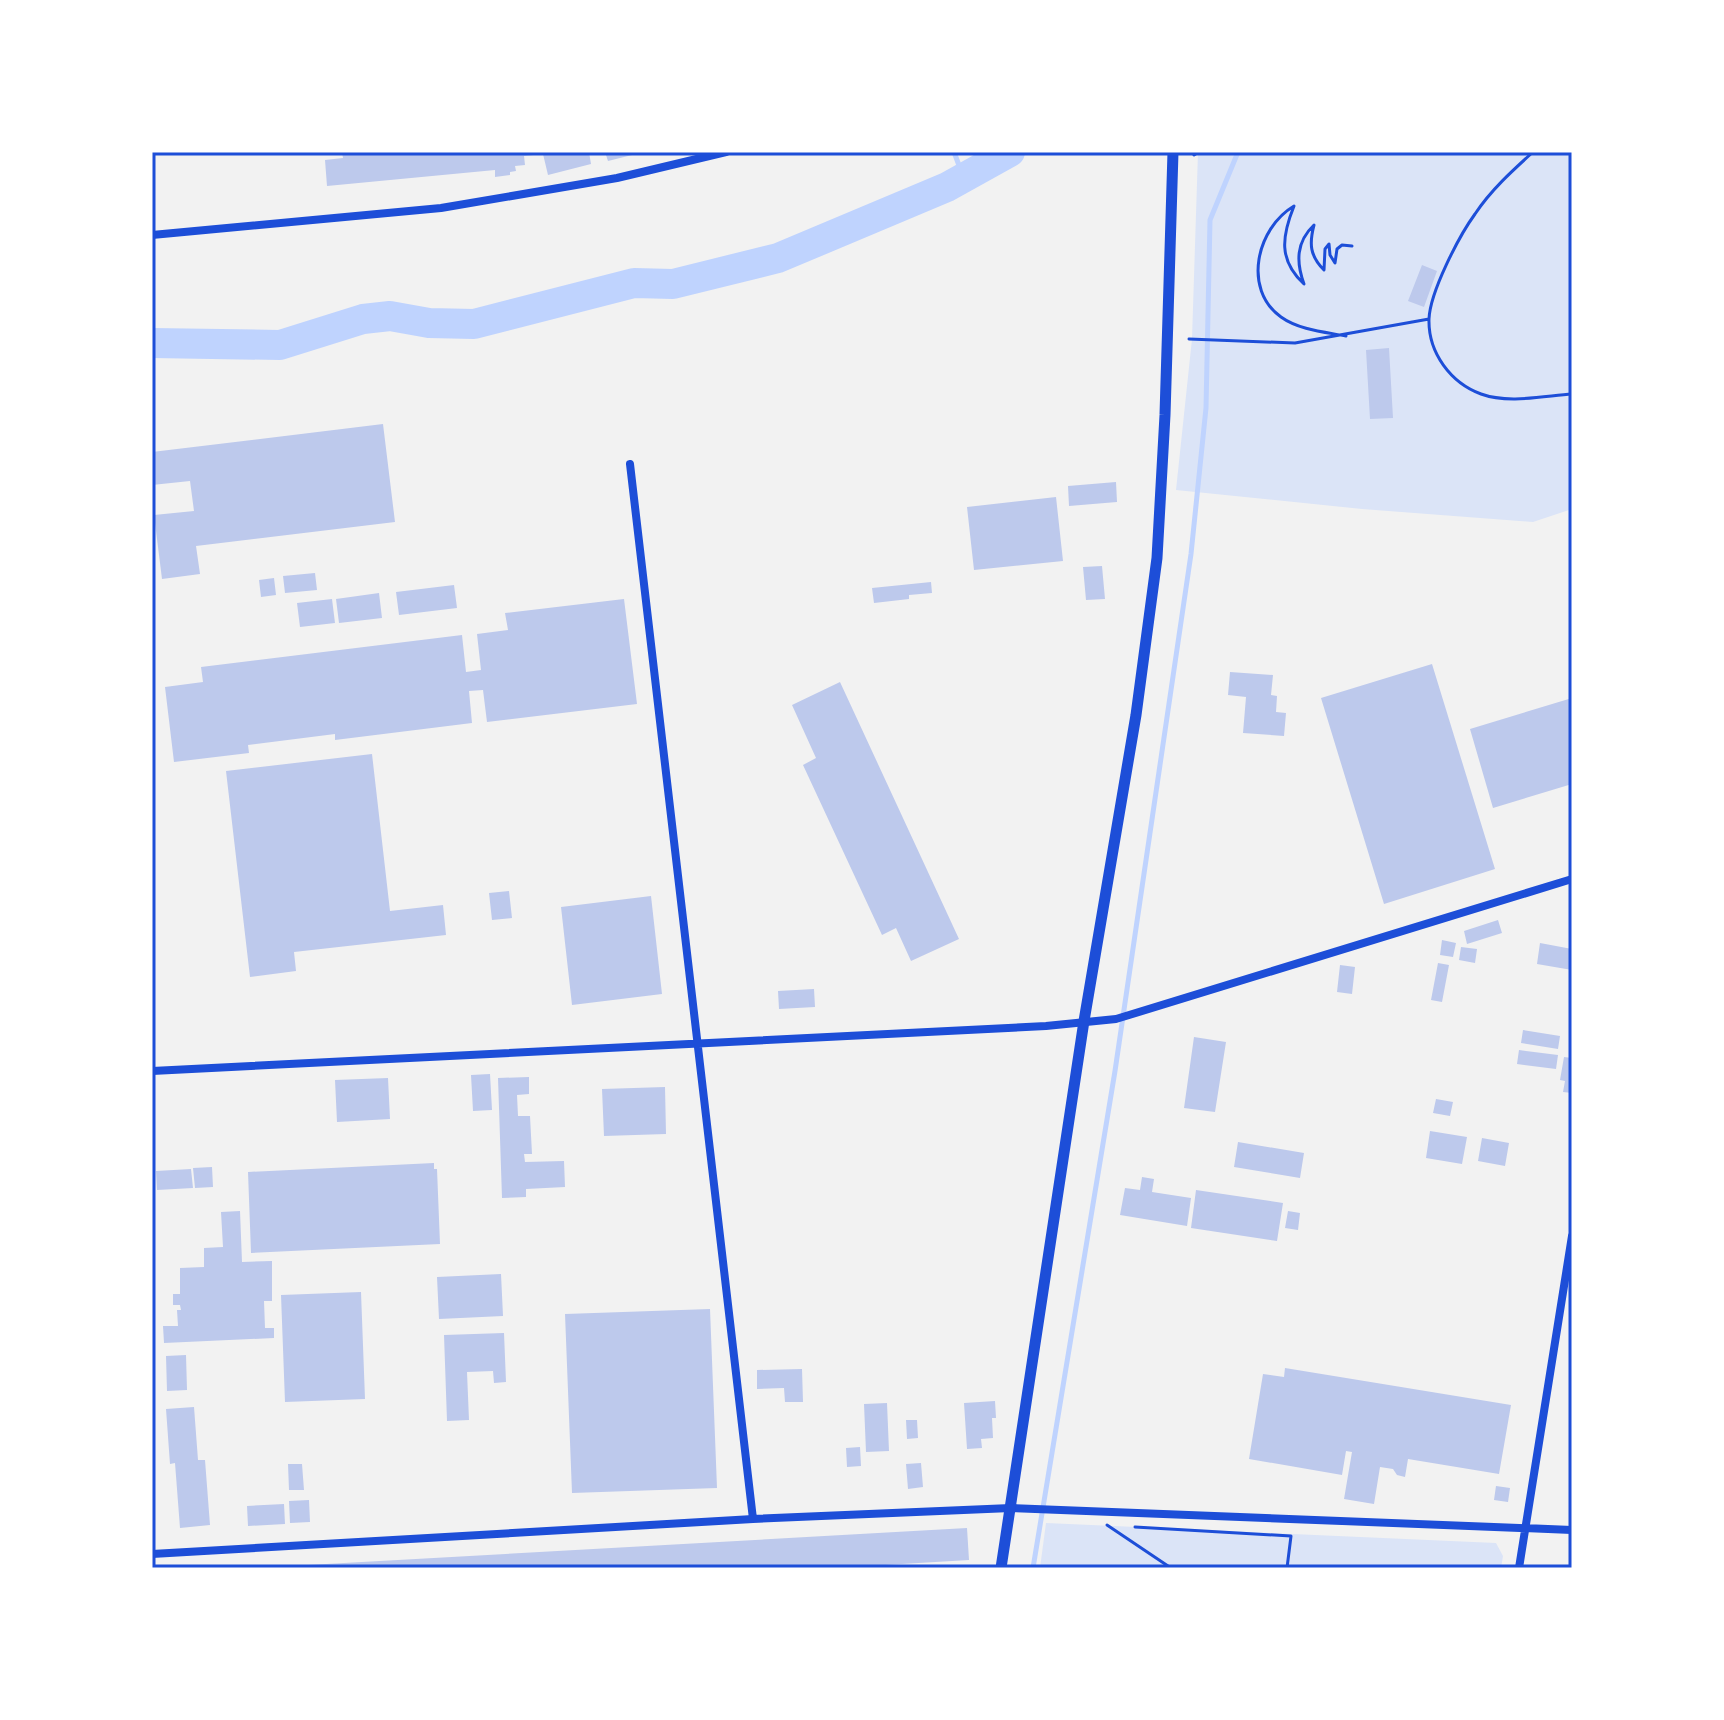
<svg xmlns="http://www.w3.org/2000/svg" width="1724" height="1720" font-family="'Archivo Narrow',sans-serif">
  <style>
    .green { fill: #dbe4f7 }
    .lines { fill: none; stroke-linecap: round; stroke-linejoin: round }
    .stream { stroke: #bfd3fe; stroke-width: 5 }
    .river { stroke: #bfd3fe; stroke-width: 30 }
    .building { fill: #bdc9ec }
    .path { stroke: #1d4ed8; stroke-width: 3 }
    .minor { stroke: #1d4ed8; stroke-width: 8 }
    .tertiary { stroke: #1d4ed8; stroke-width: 11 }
    .neatline { fill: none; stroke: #1d4ed8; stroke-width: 3 }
  </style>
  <rect width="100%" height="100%" fill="#f2f2f2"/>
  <path class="green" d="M1198,152H1572V509L1533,522L1362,509L1176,490L1192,339Z
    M1046,1523L1496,1543L1503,1556L1501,1568H1040Z"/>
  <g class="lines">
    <path class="stream" d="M954,152L963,176
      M1033,1568L1115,1071L1191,554L1206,408L1210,220L1238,152"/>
    <path class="river" d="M152,343L280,345L363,319L390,316L429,323L474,324L634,283L673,284L778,258L947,187L1010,152"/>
  </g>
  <path class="building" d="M342,152H589L591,164L548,175L543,154L524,156L525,165L515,166L516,171L510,172V175L495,177V170L327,186L325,160L343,158Z
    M605,152H640V153L608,161Z
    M1422,265L1437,271L1424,307L1408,301Z
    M1389,348L1393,418L1370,419L1366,350Z
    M383,424L395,522L196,546L200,574L162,579L154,515L194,511L190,481L152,485V452Z
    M1116,482L1117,502L1069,506L1068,486Z
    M1056,497L1063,561L974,570L967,507Z
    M1102,566L1105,599L1086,600L1083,567Z
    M315,573L317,590L285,593L283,576Z
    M274,578L276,595L261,597L259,580Z
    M931,582L932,593L909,595V599L874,603L872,588Z
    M454,585L457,608L399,615L396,592Z
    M379,593L382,618L339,623L336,599Z
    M332,599L335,623L300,627L297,603Z
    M624,599L637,704L487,722L483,690L469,691L472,723L335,740V734L248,745L249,753L174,762L165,687L203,682L201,667L462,635L466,672L481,670L477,634L508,630L505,613Z
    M1432,664L1495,869L1384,904L1321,698Z
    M1230,672L1273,675L1271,695L1277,696L1276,712L1286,713L1284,736L1243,733L1246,697L1228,695Z
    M840,682L959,939L911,961L896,928L882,935L803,765L816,758L792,705Z
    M1572,698V784L1493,808L1470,729Z
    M372,754L390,911L443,905L446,935L294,952L296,971L250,977L226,771Z
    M509,891L512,918L492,920L489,893Z
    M651,896L662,994L572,1005L561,907Z
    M1498,920L1502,933L1467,944L1464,931Z
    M1442,940L1456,943L1453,957L1440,955Z
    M1540,943L1572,949V970L1537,964Z
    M1461,947L1477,949L1475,963L1459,960Z
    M1438,963L1449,965L1442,1002L1431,1000Z
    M1340,965L1355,967L1352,994L1337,992Z
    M814,989L815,1007L779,1009L778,991Z
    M1523,1030L1560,1036L1558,1049L1521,1043Z
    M1194,1037L1226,1042L1215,1112L1184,1108Z
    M1519,1050L1558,1055L1556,1069L1517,1064Z
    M1564,1057L1572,1058V1093L1563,1092L1565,1081L1560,1080Z
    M490,1074L492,1110L473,1111L471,1075Z
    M529,1077V1094L517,1095L518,1116H530L532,1154H524L525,1162L564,1161L565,1187L526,1189V1197L502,1198L498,1078Z
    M388,1078L390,1119L337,1122L335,1080Z
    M665,1087L666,1134L604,1136L602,1089Z
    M1436,1099L1453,1102L1450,1116L1433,1113Z
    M1430,1131L1467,1137L1462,1164L1426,1158Z
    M1482,1138L1509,1143L1505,1166L1478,1161Z
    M1238,1142L1304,1153L1300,1178L1234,1167Z
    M434,1163V1169H437L440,1244L251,1253L248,1172Z
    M212,1167L213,1187L195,1188L193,1168Z
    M191,1169L193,1188L157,1190L156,1171Z
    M1142,1177L1154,1179L1152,1192L1191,1198L1187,1226L1120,1215L1125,1188L1140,1190Z
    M1196,1190L1283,1203L1277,1241L1191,1228Z
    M240,1211L242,1262L272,1261V1301H264L265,1328H274V1338L164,1343L163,1326H178L177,1310H181L180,1305H173V1294H180V1268L204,1267V1248L223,1247L221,1212Z
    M1288,1211L1300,1213L1298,1230L1285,1228Z
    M501,1274L503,1316L439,1319L437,1277Z
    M361,1292L365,1399L285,1402L281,1295Z
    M710,1309L717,1488L572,1493L565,1314Z
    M504,1333L506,1382L494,1383L493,1371L467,1372L469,1420L447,1421L444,1335Z
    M186,1355L187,1390L167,1391L166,1356Z
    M1285,1368L1511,1405L1499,1474L1408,1459L1405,1477L1397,1475L1393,1469L1380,1467L1374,1504L1344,1499L1352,1452L1346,1451L1342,1475L1249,1459L1263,1374L1284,1377Z
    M802,1369L803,1402H785L784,1388L757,1389V1370Z
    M995,1401L996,1418H992L993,1438L981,1439L982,1448L967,1449L964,1403Z
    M887,1403L889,1451L866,1452L864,1404Z
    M194,1407L198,1460H205L210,1525L180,1528L175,1463L170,1464L166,1409Z
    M906,1420H917L918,1438L907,1439Z
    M860,1447L861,1466L847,1467L846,1448Z
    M921,1463L923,1487L908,1489L906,1464Z
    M288,1464H302L304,1490H289Z
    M1496,1486L1510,1488L1508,1502L1494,1500Z
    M309,1500L310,1522L290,1523L289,1501Z
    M284,1504L285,1524L248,1526L247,1506Z
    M967,1528L969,1560L885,1565V1568H290V1566Z"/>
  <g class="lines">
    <path class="path" d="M1533,152C1512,171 1491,190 1475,214C1459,236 1430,292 1429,319C1428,353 1451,383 1481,394C1508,404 1544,396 1572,394
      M1194,155L1199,152
      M1346,336C1325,332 1299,330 1281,317C1242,289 1257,228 1294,206C1282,236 1278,260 1304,284C1296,262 1296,242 1314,225C1309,244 1310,256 1324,270L1325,249L1329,244L1330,255L1335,263L1337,249L1342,245L1352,246
      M1189,339L1295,343L1429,319
      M1107,1525L1171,1568
      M1135,1527L1291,1536L1287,1568"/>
    <path class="minor" d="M152,235L441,208L617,178L726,152
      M630,464L753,1519
      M152,1071L1046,1026L1116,1019L1572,879
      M152,1554L753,1519L1011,1508L1572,1530
      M1519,1568L1572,1236"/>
    <path class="tertiary" d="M1001,1568L1084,1021L1136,715L1157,558L1165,415L1173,152"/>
  </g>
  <rect width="1724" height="1720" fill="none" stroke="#ffffff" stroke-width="308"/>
  <rect x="154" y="154" width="1416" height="1412" class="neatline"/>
</svg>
